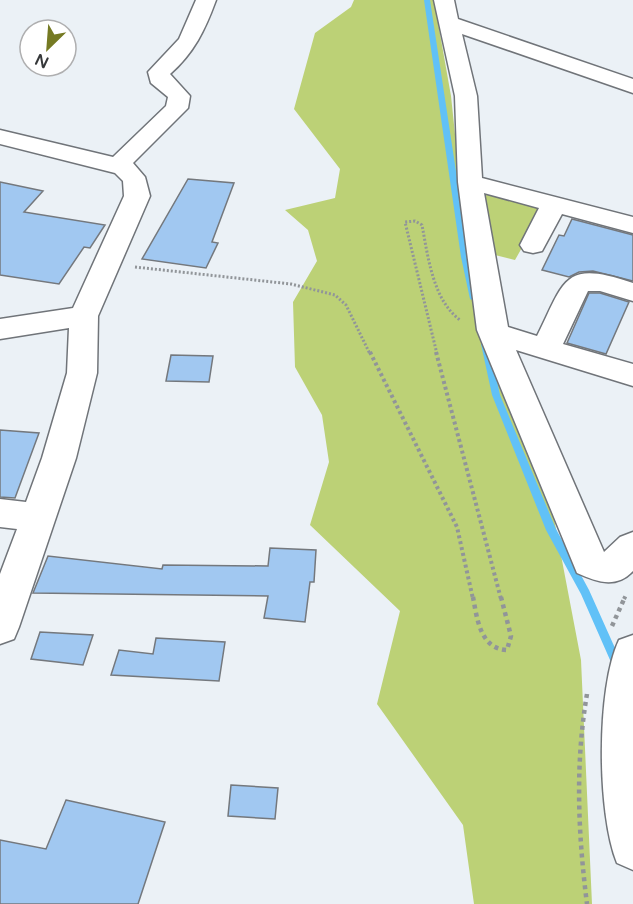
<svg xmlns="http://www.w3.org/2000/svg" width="633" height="904" font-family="'Varela Round',sans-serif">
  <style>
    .green { fill: #bcd176 }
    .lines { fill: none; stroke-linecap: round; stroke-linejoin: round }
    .stream { fill: #61c1f7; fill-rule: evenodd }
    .building { fill: #a1c8f1; stroke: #74787d; stroke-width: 1.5 }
    .minor-casing { stroke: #707479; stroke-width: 3 }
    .major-casing { stroke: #707479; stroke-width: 3 }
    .path-far2 { stroke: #919599; stroke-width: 3; stroke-dasharray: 2 2; stroke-linecap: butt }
    .path-far1 { stroke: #919599; stroke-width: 4; stroke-dasharray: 3 3; stroke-linecap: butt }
    .path { stroke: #919599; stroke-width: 4.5; stroke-dasharray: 4 4; stroke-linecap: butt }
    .minor { fill: #fff; fill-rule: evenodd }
    .major { fill: #fff; fill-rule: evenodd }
  </style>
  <rect width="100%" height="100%" fill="#ebf1f6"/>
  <path class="green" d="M354,0H434L451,96L458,163L552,508L581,660L592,904H474L463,825L377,704L400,611L310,525L329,462L322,415L295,367L293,302L317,261L308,230L285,210L335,198L340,169L294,109L315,33L351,7Z
    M483,191L545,207L515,260L491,254Z"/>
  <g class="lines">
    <path class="stream" d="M424,0H430L469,257L478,299L474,301L470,299L461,257Z
      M485,341L489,344L500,395L556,529L589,590L623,666L622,669L618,671L614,669L581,594L546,530L492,395L481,344Z"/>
  </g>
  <path class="building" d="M188,179L234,183L212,242L218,243L206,268L142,259Z
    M0,182L43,191L24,212L105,225L90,248L84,247L59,284L0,275Z
    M572,219L633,235V281L593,271L579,272L569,277L542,270L559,235L564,236Z
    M589,293H600L629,302L606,354L567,343Z
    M171,355L213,356L209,382L166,381Z
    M0,430L39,433L15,498L0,497Z
    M270,548L316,550L314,582H310L305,622L264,618L268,596L33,593L48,556L162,569L163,565L268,566Z
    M40,632L93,635L83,665L31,659Z
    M156,638L225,642L219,681L111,675L119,650L153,654Z
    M231,785L278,788L275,819L228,816Z
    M66,800L165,822L138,904H0V840L46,849Z"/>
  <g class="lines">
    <defs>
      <path id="minor" d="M196,0H216C205,30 194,53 170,74L190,96L188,108L133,163L145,177L150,196L98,316L97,373L76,458L19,627L14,639L0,644V574L17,529L0,527V499L26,502L42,458L67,373L69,328L0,339V319L73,308L124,196L123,181L115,173L0,144V130L113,157L166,106L168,97L151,83L148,72L179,39Z
        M434,0H454L458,19L633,79V93L462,34L477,96L482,178L633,217V233L562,214L542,251L533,253L524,251L520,245L539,208L484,193L508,327L537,336C565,280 563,259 633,283V301L600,291H588L563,344L633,364V386L516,350L604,552L620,537L633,532V571C616,589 597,582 577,573L477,330L458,182L455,96Z"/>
      <path id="major" d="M633,635V870L617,863C597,814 596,688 619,640Z"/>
    </defs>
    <use href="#minor" class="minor-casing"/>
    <use href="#major" class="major-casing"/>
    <path class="path-far2" d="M135,267L291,284L335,295L346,305L370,354
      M437,354L405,222L415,221L422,225C428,257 433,300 460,320"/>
    <path class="path-far1" d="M370,352L457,527L473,599
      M436,352L501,599
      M624,599L626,595"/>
    <path class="path" d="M473,597C477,618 480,649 507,650L511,636L501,597
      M612,626L625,597
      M587,694C575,764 578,833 587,904"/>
    <use href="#minor" class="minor"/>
    <use href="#major" class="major"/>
  </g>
  <g transform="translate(48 48) rotate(205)"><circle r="28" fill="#ffffff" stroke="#afafb0" stroke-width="1.5"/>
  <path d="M0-4.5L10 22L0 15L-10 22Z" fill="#757a23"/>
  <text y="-9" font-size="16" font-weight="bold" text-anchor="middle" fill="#36383a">N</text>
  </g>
</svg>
